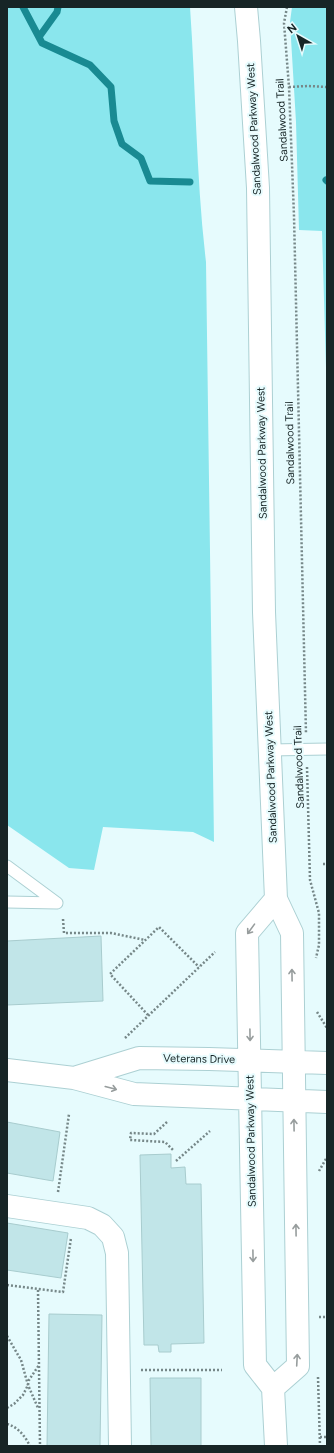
<svg xmlns="http://www.w3.org/2000/svg" width="334" height="1453" font-family="Figtree,sans-serif">
  <style>
    .green { fill: #8ae6ed }
    .lines { fill: none; stroke-linecap: round; stroke-linejoin: round }
    .stream { stroke: #198a92; stroke-width: 7 }
    .building { fill: #c1e5e8; stroke: #a8ccce }
    .lane-casing { stroke: #acd0d3; stroke-width: 13 }
    .street-casing { stroke: #acd0d3; stroke-width: 24 }
    .secondary-casing { stroke: #acd0d3; stroke-width: 24 }
    .path { stroke: #768788; stroke-width: 2.5; stroke-dasharray: 2 2; stroke-linecap: butt }
    .lane { stroke: #fff; stroke-width: 11 }
    .street { stroke: #fff; stroke-width: 22 }
    .secondary { stroke: #fff; stroke-width: 22 }
    .oneway { stroke: #979d9d }
    .labels { text-anchor: middle; dominant-baseline: central; stroke-width: 4; stroke-linejoin: round; paint-order: stroke }
    .street-label { font-size: 11px; fill: #172526; stroke: #e6fbfd }
  </style>
  <rect width="100%" height="100%" fill="#e6fbfd"/>
  <path class="green" d="M7,7H190C196,92 196,177 206,262L214,842L193,832L103,827L94,870L69,868L7,825Z
    M292,7H327V402L322,231L299,230L296,122L290,22Z"/>
  <g class="lines">
    <path class="stream" d="M23,7L42,43L90,65L111,87L114,121L122,144L141,158L150,181L190,182
      M39,37L57,12L58,7
      M326,180L327,181"/>
  </g>
  <path class="building" d="M101,936L103,1001L7,1005V941Z
    M7,1122L60,1132L53,1181L7,1173Z
    M171,1154V1168L185,1167L186,1184H201L204,1343L171,1344V1352H159L158,1345H144L140,1155Z
    M7,1223L68,1233L61,1278L7,1270Z
    M49,1314L102,1315L100,1446H47Z
    M150,1378H201V1446H151Z"/>
  <g class="lines">
    <defs>
      <path id="lane" d="M270,750L327,749
        M7,866L57,903
        M7,902L57,903"/>
      <path id="street" d="M7,1206L88,1218L102,1225L113,1237L117,1253L120,1446"/>
      <path id="secondary" d="M246,7L249,41L258,188L264,612L276,899L292,933L298,1366L273,1388
        M276,899L247,933L255,1365L273,1388L276,1446
        M7,1070L74,1078L134,1094L327,1102
        M74,1078L139,1058L209,1059L327,1063"/>
    </defs>
    <use href="#lane" class="lane-casing"/>
    <use href="#street" class="street-casing"/>
    <use href="#secondary" class="secondary-casing"/>
    <path class="path" d="M287,7L284,23L289,87L294,216L306,734
      M289,87L308,86L327,87
      M307,767L310,880L319,913V945L316,958
      M323,864H327
      M63,919L64,933H111L145,940
      M317,1012L327,1028
      M148,1015L110,974L159,927L199,967
      M125,1038L215,952
      M167,1122L154,1134L131,1133L130,1140L165,1142L173,1150
      M176,1161L210,1131
      M319,1171L327,1157
      M58,1192L69,1114
      M7,1285L63,1292L71,1238
      M38,1290L40,1446
      M319,1317H327
      M7,1336L21,1360L28,1385L38,1408
      M141,1370H222
      M318,1377L320,1446
      M7,1408L14,1404L23,1395L28,1385L29,1380L39,1365
      M7,1424C18,1427 25,1436 30,1446
      M320,1437H327"/>
    <use href="#lane" class="lane"/>
    <use href="#street" class="street"/>
    <use href="#secondary" class="secondary"/>
  </g>
  <defs><path id="oneway-shaft" d="M-6 0H5M1.5-3L5.5 0L1.5 3" fill="none" stroke-width="1.6" stroke-linecap="round" stroke-linejoin="round"/></defs>
  <g class="oneway">
    <use href="#oneway-shaft" transform="translate(251 929) rotate(126)"/>
    <use href="#oneway-shaft" transform="translate(292 975) rotate(-91)"/>
    <use href="#oneway-shaft" transform="translate(250 1035) rotate(89)"/>
    <use href="#oneway-shaft" transform="translate(111 1088) rotate(15)"/>
    <use href="#oneway-shaft" transform="translate(294 1125) rotate(-91)"/>
    <use href="#oneway-shaft" transform="translate(296 1230) rotate(-91)"/>
    <use href="#oneway-shaft" transform="translate(253 1256) rotate(89)"/>
    <use href="#oneway-shaft" transform="translate(297 1360) rotate(-87)"/>
  </g>
  <g class="labels">
    <g class="street-label">
      <text transform="translate(282 120) rotate(-93)">Sandalwood Trail</text>
      <text transform="translate(254 129) rotate(-93)">Sandalwood Parkway West</text>
      <text transform="translate(290 443) rotate(-91)">Sandalwood Trail</text>
      <text transform="translate(262 453) rotate(-91)">Sandalwood Parkway West</text>
      <text transform="translate(299 767) rotate(-92)">Sandalwood Trail</text>
      <text transform="translate(271 777) rotate(-92)">Sandalwood Parkway West</text>
      <text transform="translate(199 1059) rotate(1)">Veterans Drive</text>
      <text transform="translate(251 1141) rotate(-91)">Sandalwood Parkway West</text>
    </g>
  </g>
  <rect width="334" height="1453" fill="none" stroke="#172526" stroke-width="16"/>
  <g transform="translate(298 36) rotate(321)" stroke="#e6fbfd" stroke-width="3" paint-order="stroke">
  <path d="M0-3L7 15L0 10L-7 15Z" fill="#172526"/>
  <text y="-6" font-size="11" font-weight="bold" text-anchor="middle" fill="#172526">N</text>
  </g>
</svg>
